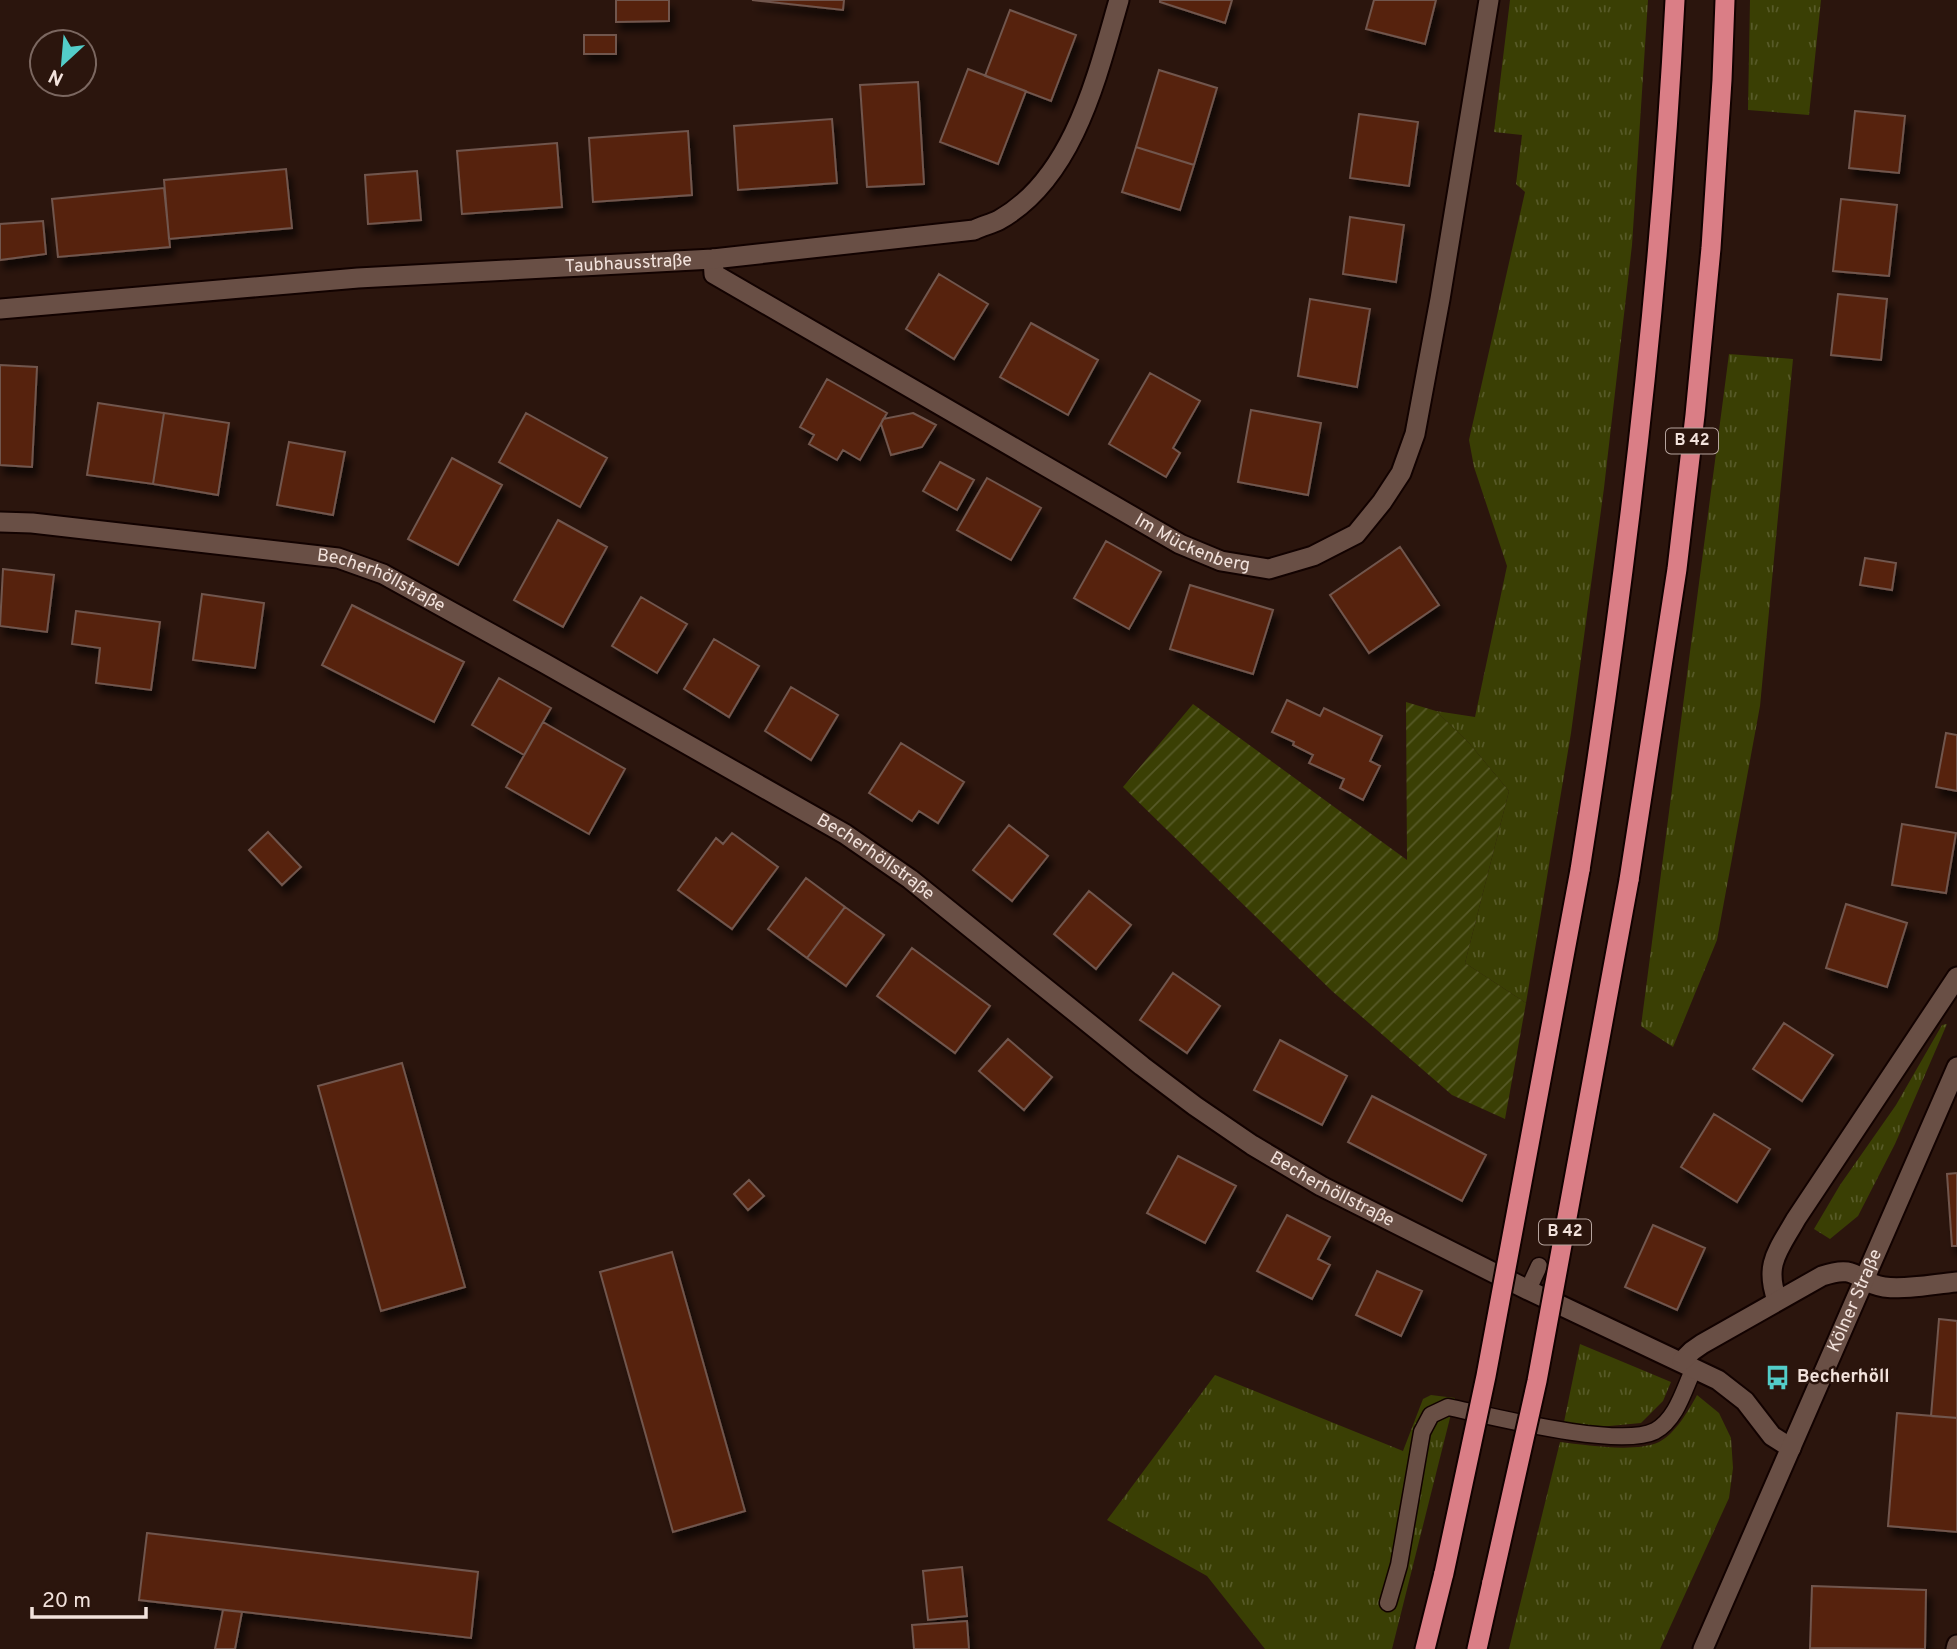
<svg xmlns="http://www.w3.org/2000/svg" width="1957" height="1649" font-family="Overpass,sans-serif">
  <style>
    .grass { fill: url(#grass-tufts) }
    .garden { fill: url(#garden-furrows) }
    .building { fill: #56230f; stroke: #71564d; stroke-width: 2; filter: url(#shadow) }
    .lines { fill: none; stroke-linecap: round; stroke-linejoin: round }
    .service-casing { stroke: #120200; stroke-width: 19 }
    .minor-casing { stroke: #120200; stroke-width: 23 }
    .tertiary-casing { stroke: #120200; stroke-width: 23 }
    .trunk-casing { stroke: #120200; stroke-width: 23 }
    .service { stroke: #694f45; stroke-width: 16 }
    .minor { stroke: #694f45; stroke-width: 19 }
    .tertiary { stroke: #694f45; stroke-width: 19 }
    .trunk { stroke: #da7e86; stroke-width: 19 }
    .trunk-bridge-casing { stroke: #120200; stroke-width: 23; stroke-linecap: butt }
    .trunk-bridge { stroke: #da7e86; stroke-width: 19 }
    .labels { text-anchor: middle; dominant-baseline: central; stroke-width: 5; stroke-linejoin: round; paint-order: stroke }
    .shield { fill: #2b150d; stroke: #b6a49e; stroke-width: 2 }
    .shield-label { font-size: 16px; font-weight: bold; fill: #f2e2dc }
    .street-label { font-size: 18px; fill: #f2e2dc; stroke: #2b150d }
    .poi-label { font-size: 18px; font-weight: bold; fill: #f2e2dc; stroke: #2b150d; text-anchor: start }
  </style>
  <defs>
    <pattern id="grass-tufts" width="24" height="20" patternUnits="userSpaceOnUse" patternTransform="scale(1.75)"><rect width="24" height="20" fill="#3a3f04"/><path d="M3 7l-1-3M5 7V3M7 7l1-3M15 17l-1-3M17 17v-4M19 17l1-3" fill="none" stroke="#575a28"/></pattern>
    <pattern id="garden-furrows" width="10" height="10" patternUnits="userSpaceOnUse" patternTransform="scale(1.75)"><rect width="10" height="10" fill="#3a3f04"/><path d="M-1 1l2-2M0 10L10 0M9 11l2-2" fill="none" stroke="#575a28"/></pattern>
    <filter id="shadow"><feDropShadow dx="4.5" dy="8" stdDeviation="3.5" flood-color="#0009"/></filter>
  </defs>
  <rect width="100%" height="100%" fill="#2b150d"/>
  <path class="grass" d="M1510,0H1648L1632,245L1604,488L1571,733L1526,1003L1465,963L1509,791L1469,743L1436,711L1475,717L1507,566L1474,467L1469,440L1525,192L1516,184L1522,135L1494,132Z
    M1750,0H1821L1809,115L1748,110Z
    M1729,354L1793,359L1760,706L1717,940L1673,1047L1641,1026Z
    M1947,1024L1895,1144L1858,1216L1830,1239L1814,1229L1840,1185L1896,1105L1942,1025Z
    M1580,1344L1671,1382L1663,1401L1641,1423L1599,1427L1564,1422Z
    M1215,1375L1403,1451L1423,1399L1431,1395L1455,1398L1392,1649H1265L1207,1576L1107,1520Z
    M1697,1395L1719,1413L1731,1438L1733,1468L1729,1498L1660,1649H1509L1560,1442C1586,1445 1635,1453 1659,1442C1675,1434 1689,1410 1697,1395Z"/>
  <path class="garden" d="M1406,702L1436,711L1469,743L1509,791L1465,963L1526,1003L1505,1119L1452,1095L1332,991L1123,787L1193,704L1407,860Z"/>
  <path class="building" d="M616,0H669V21L616,22Z
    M752,0H844L843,10Z
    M1160,0H1232L1225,23L1160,2Z
    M1374,0H1436L1425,44L1366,29Z
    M1010,10L1076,35L1051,101L985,76Z
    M584,35H616V54H584Z
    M968,69L1026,91L998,164L940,142Z
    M1159,70L1217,88L1194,165L1136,147Z
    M918,82L924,184L867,187L860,85Z
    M1855,111L1905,116L1899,173L1849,168Z
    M1359,114L1418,122L1409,186L1350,178Z
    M832,119L837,183L738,190L734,126Z
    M688,131L692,195L593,202L589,138Z
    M557,143L562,207L462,214L457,151Z
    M1136,147L1194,165L1180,210L1122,192Z
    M286,169L292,228L169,239L164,180Z
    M417,171L421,220L368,224L365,175Z
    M164,188L170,247L58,257L52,199Z
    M1841,199L1897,205L1889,276L1833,271Z
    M1350,217L1404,225L1396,282L1343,274Z
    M43,221L46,254L0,260V224Z
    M939,274L988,304L954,359L906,329Z
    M1838,294L1887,299L1881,360L1831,355Z
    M1310,299L1370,309L1357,387L1298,376Z
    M1031,323L1098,360L1068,415L1000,377Z
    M0,365L37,367L32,467L0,465Z
    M1150,373L1200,401L1173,448L1180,453L1166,477L1109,444Z
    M827,379L887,413L860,460L843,450L837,460L809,444L814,435L800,427Z
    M98,403L164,413L153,484L87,475Z
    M1251,410L1321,423L1308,495L1238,482Z
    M164,413L229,423L218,495L153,484Z
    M526,413L607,458L580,507L499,462Z
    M913,413L936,425L922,447L891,455L881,424L883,419Z
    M289,442L345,452L333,515L277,505Z
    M452,458L502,485L458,565L408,539Z
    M940,462L974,480L957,510L923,491Z
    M987,478L1041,508L1011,560L957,530Z
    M558,520L607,547L563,627L514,600Z
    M1106,541L1161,572L1129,629L1074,598Z
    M1400,547L1439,605L1369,653L1330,595Z
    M1865,558L1896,563L1892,590L1860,585Z
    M3,569L54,575L47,632L0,626Z
    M1190,585L1273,610L1253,674L1170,649Z
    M202,594L264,603L255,668L193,660Z
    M641,597L687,624L657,673L612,646Z
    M352,605L464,662L434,722L322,665Z
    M76,611L160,622L151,690L96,683L100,648L72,644Z
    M714,639L759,666L729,717L684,689Z
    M499,678L551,708L524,755L472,725Z
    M791,687L838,715L811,760L765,731Z
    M1287,700L1320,716L1324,708L1382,736L1370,761L1380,766L1363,800L1340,788L1344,779L1309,763L1313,755L1293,745L1294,742L1272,732Z
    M543,722L625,769L589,834L506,787Z
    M1946,733L1957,735V791L1936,787Z
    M901,743L964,782L938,823L919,811L912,821L869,793Z
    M1902,824L1956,833L1946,893L1892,885Z
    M1009,825L1048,856L1012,901L973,870Z
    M268,832L301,867L282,885L249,850Z
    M732,833L778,867L732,929L678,890L716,838L723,844Z
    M806,878L845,907L807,958L768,929Z
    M1089,891L1131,925L1096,969L1054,934Z
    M1846,904L1907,923L1887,987L1826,968Z
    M845,907L884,935L846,986L807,958Z
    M912,948L990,1006L955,1053L877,996Z
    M1173,973L1220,1006L1187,1053L1140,1020Z
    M1784,1023L1833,1055L1802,1101L1753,1069Z
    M1008,1039L1052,1077L1024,1110L979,1071Z
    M1280,1040L1347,1076L1322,1125L1254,1090Z
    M402,1063L465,1287L381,1311L318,1086Z
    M1372,1096L1486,1155L1462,1201L1348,1142Z
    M1714,1114L1770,1149L1737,1202L1681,1167Z
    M1178,1156L1236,1186L1205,1243L1147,1213Z
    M1957,1173V1246H1952L1947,1174Z
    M749,1180L764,1196L748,1210L734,1194Z
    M1287,1215L1330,1237L1318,1259L1330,1265L1312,1299L1257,1271Z
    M1653,1225L1705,1248L1677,1310L1625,1287Z
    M672,1252L745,1511L673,1532L600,1272Z
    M1377,1271L1422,1291L1401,1336L1356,1315Z
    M1939,1319L1957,1321V1418L1931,1416Z
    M1897,1413L1957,1418V1532L1888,1526Z
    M147,1533L478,1572L471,1638L139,1600Z
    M962,1567L967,1616L928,1620L923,1571Z
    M1812,1586L1926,1590L1925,1649L1810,1648Z
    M223,1610L242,1612L235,1649H215Z
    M967,1621L969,1649H914L912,1625Z"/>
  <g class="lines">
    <defs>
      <path id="service" d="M1528,1290L1539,1266
        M1388,1603L1399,1565L1422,1432L1431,1415L1448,1407C1491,1416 1619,1449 1655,1431C1677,1419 1684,1389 1694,1368"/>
      <g id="minor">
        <path id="s1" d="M713,259L714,274L1180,544L1221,561L1269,569L1313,556L1356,534L1382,502L1401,473L1415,434L1440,299L1489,0"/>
        <path id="s2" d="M0,309L358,278L713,259L974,230C982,226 991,224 999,220C1074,178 1097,76 1119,0"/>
        <path id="s3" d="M0,522L32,523L338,558L383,574L544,663L845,834L910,879L1142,1066L1195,1106L1252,1145L1321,1186L1528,1290L1718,1380L1745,1401L1772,1436L1791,1448"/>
        <path d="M1777,1300C1764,1264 1778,1251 1796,1219L1957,977"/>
        <path d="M1682,1361L1692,1351L1702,1344L1822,1276C1860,1263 1855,1283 1884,1287C1908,1290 1934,1284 1957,1282"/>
        <path d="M1956,1649L1957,1645"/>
      </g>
      <g id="tertiary">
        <path id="s4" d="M1703,1649L1957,1067"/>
      </g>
      <path id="trunk" d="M1580,870C1626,581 1660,292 1675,0
        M1629,880L1677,569L1695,415L1711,248L1722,80L1725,0
        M1425,1649L1444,1573
        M1477,1649L1492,1582"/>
    </defs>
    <use href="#service" class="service-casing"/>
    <use href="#minor" class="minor-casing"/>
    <use href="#tertiary" class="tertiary-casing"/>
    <use href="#trunk" class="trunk-casing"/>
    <use href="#service" class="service"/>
    <use href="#minor" class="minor"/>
    <use href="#tertiary" class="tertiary"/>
    <use href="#trunk" class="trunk"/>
    <defs>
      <path id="trunk-bridge" d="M1444,1573L1486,1376L1580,870
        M1492,1582L1537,1381L1629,880"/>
    </defs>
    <use href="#trunk-bridge" class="trunk-bridge-casing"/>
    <use href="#trunk-bridge" class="trunk-bridge"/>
  </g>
  <defs>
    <symbol id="bus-bare" viewBox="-9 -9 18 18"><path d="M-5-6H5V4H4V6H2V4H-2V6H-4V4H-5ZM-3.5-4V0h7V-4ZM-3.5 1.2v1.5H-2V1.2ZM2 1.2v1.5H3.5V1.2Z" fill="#53cdc9" stroke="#2b150d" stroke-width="2.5" paint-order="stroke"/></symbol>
  </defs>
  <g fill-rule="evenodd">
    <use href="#bus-bare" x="1760" y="1360" width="35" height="35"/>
  </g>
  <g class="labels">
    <g class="shield">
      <rect x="1666" y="428.5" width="52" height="25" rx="5"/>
      <rect x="1539" y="1219.5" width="52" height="25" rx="5"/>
    </g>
    <g class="shield-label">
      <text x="1692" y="441">B 42</text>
      <text x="1565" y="1232">B 42</text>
    </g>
    <g class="street-label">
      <text stroke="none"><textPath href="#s2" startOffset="630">Taubhausstraße</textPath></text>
      <text stroke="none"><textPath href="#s1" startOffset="565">Im Mückenberg</textPath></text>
      <text stroke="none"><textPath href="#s3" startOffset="388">Becherhöllstraße</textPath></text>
      <text stroke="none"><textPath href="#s3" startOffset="956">Becherhöllstraße</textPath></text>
      <text stroke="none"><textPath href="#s3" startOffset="1522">Becherhöllstraße</textPath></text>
      <text stroke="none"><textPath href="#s4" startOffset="380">Kölner Straße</textPath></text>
    </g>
    <g class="poi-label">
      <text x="1797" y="1377">Becherhöll</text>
    </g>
  </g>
  <g transform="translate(63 63) rotate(206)"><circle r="33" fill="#2b150d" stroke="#7b6760" stroke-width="2"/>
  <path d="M0-5L12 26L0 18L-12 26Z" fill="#53cdc9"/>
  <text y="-10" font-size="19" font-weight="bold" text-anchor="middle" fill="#f2e2dc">N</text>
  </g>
  <path d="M32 1607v10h114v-10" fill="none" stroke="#f2e2dc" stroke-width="3.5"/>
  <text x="42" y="1607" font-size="21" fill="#f2e2dc" stroke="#2b150d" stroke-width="5" paint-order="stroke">20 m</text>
</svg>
